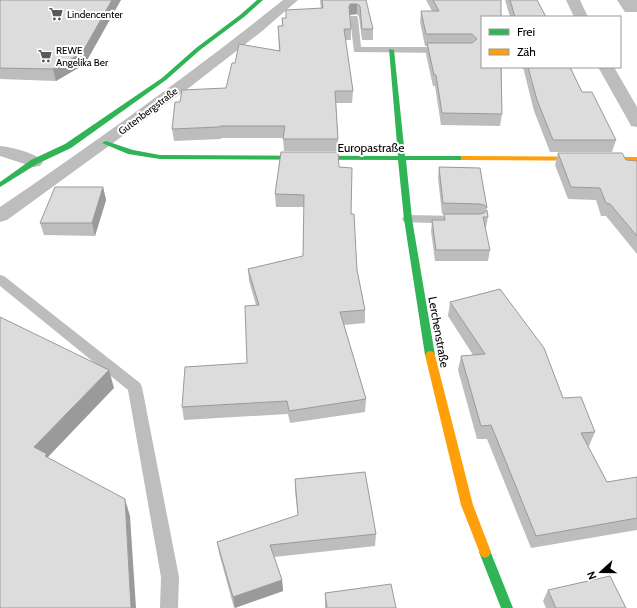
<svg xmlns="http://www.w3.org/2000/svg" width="637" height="608" font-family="Cabin,sans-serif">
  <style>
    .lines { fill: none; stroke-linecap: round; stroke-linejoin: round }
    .lane { fill: #bdbdbd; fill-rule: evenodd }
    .street { fill: #bdbdbd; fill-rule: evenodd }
    .fast { fill: #30b455; fill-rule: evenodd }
    .slow { fill: #ff9f0a; fill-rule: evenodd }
    .wall { fill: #bdbdbd }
    .shaded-wall { fill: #9a9a9a }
    .building { fill: #dcdcdc; stroke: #9a9a9a }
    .labels { text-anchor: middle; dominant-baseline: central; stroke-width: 4; stroke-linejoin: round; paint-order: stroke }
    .far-poi-label { font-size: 10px; fill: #000; stroke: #fff; text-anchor: start }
    .far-street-label { font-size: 10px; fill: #000; stroke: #fff }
    .street-label { font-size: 12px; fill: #000; stroke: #fff }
  </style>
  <rect width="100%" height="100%" fill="#fff"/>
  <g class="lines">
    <path class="lane" d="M351,16H357L358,18L361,47H445L449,50L445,53L354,52L350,18Z
      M408,215L460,216L464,217L466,220L464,223L460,224L404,222L402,219L404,216Z
      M0,275L4,276L140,383L142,387L179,577L178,608H160L161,577L128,390L0,286Z"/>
    <path class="street" d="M283,0H298L261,32L190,87L7,220L0,222V207C97,141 192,73 283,0Z
      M566,0H580L588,17H574Z
      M598,67H614L637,107V127L631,126L629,122Z
      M0,146C11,147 37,153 43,162L40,166L34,167L0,156Z"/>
    <path class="fast" d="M257,0H263L244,17L200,50L166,80L71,148L37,164L0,187V182L31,160L65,144L162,78L196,48L240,15Z
      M389,49L394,50L405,156H464L468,158L464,160H406L412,219L435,355L433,358H427L425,355L404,219L398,160L160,159L128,154L102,143L106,141L133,150L160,155L398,156Z
      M485,546L489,548L513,608H501L479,552L481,548Z"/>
    <path class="slow" d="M461,156L637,157V161L464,160H461Z
      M430,351L433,352L435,355L473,505L491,552L489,556L485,558L481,556L461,505L425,355L427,352Z"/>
  </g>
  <path class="wall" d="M0,0L85,64L56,81L0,79Z
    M320,0H366L373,29V40H362L359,17L357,14L350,15L351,29V40H345L353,91L352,103H336L338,139V151H284L283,138H221V139L174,141L172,129L180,102L226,88L235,63L279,50L278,26H282V18H286V10L321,9Z
    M426,0H501L502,114L500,126L441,125L435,86H433L426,54L427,46H425L420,22L421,11H432Z
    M505,0H537L546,17H510Z
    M617,0H637V12H625Z
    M523,67H570L582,92L616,140L612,152H550L534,111Z
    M558,153L626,160L637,161V254L606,216H601L596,200L568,199L555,165Z
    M339,167L351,214L357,270L365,310V323L344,325L366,399L365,412L290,423L288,414L184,420L182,407L247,363L256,305L249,281L248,269L303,256L304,207H276L275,194Z
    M439,167L480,168L487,208L486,211L488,217L486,228H485L490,250L488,261H435L431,231L432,220H443L444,214H442L438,178Z
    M103,187L106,200L95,236L44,235L40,223Z
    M450,302L563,398L595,432L589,446H588L607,482L637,477V530L531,548L487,439H477L458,370L461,356L473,355L448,316Z
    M295,479L376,534L375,546L274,557L282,580L283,591L234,608L219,553L217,542L298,516L295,491Z
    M548,590L626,608H546L543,601Z
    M325,593L396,608H325Z"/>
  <path class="shaded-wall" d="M112,0H121L85,64L56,81L53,69Z
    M350,4H357V14L350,15L349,7Z
    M103,187L106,200L95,236L92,223Z
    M109,370L114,388L48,457L54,471L34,447Z
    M125,499L130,516L136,608H131Z
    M282,580L283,591L235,608L233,597Z"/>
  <path class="building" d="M0,0H112L82,53L53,69L0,68Z
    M322,0H366L373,29H362L360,6L357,4H350L349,7L351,29H344L353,91H335L338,139H283L285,126H220L219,127L172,129L175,102H180L182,90L226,88L232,63H235L239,44L280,51L278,26H283L282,18H286V10L323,8Z
    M433,0H501V17H482V67H501L502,114L442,113L436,75H434L427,43H472L477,39L472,34H426L421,11H439Z
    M510,0H537L546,17H515Z
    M528,67H570L582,92H592L616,140H553L537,100Z
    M281,152H338L339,167L352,168L351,214H354L357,270L365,310L340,312L366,399L289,411L287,401L182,407L185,367L247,363L245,306L259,305L248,269L303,256L304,195L275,194Z
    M558,153H622L626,160L637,161V236L610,204L606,203L600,188L571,187Z
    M439,167L480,168L487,208L484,205L480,204L443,203Z
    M55,187H103L92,223H40Z
    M487,210L488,217H483L490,250H436L432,220H445L444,214H480L484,213Z
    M500,289L544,348L563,398L581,397L595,432L581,433L607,482L637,477V518L536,536L491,425L481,426L461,356L485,354L450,302Z
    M0,317L109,370L34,447L47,454L45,456L125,499L131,608H0Z
    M365,472L376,534L270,545L282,580L233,597L217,542L298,515L295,479Z
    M610,576L626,608H556L548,590Z
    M391,584L396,608H327L325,593Z"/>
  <defs>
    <symbol id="supermarket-bare" viewBox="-9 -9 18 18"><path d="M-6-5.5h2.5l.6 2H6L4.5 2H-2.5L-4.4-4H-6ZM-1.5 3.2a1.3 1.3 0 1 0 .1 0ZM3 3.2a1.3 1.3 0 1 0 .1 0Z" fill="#595959" stroke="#fff" stroke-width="2.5" paint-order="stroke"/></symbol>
  </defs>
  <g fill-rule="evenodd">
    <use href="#supermarket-bare" x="46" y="4" width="20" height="20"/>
    <use href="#supermarket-bare" x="35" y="46" width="20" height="20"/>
  </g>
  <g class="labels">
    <g class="far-poi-label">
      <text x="67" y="14">Lindencenter</text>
      <text x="56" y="50">REWE<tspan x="56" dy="12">Angelika Ber</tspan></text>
    </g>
    <g class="far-street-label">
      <text transform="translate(148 111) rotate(-37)">Gutenbergstraße</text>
    </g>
    <g class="street-label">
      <text x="371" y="147">Europastraße</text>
      <text transform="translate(439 332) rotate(80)">Lerchenstraße</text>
    </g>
  </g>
  <rect x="481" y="16" width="140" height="52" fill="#ffffff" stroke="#999999"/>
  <rect x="489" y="29" width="20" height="6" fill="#30b455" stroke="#999999"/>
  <text x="517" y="36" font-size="12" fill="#000000">Frei</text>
  <rect x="489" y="49" width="20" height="6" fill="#ff9f0a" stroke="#999999"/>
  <text x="517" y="56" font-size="12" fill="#000000">Zäh</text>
  <g transform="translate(601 572) rotate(249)" stroke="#ffffff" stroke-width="3" paint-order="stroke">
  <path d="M0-3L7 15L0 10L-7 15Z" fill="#000000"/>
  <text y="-6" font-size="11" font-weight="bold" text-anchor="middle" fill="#000000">N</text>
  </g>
</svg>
